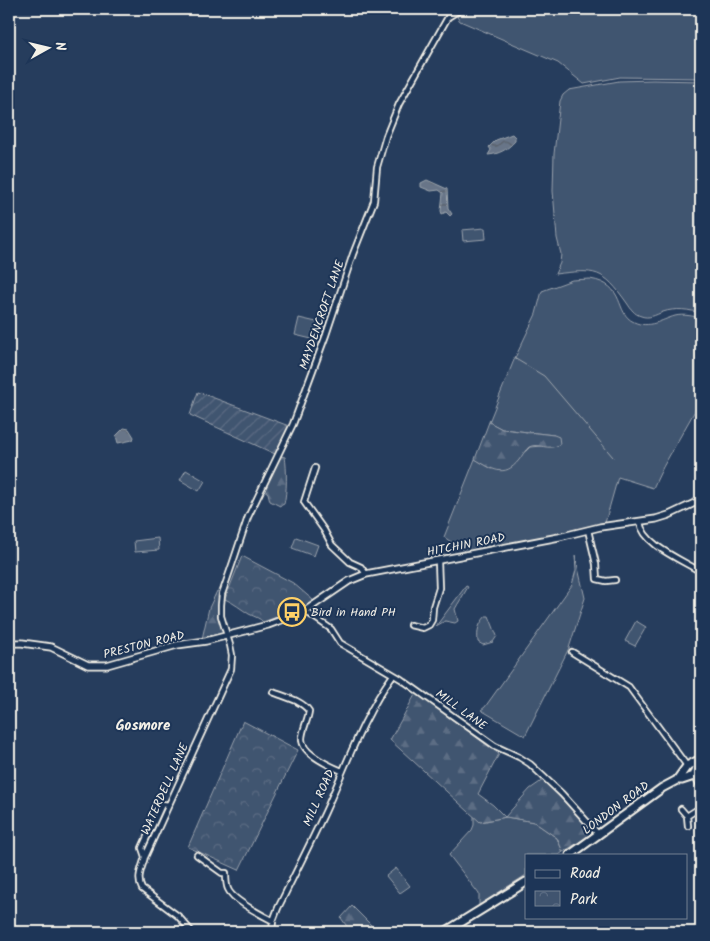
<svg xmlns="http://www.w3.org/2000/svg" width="710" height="941" font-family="Kalam,sans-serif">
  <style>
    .grass { fill: #40546f; stroke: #9aa2ac }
    .forest { fill: url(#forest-firs); stroke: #9aa2ac }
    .park { fill: url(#park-crowns); stroke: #9aa2ac }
    .garden { fill: url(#garden-furrows); stroke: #9aa2ac }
    .water { fill: url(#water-waves); stroke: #9fa7ae }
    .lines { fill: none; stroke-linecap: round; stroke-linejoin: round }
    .stream { stroke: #9fa7ae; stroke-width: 1 }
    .minor-casing { stroke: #f4f1e8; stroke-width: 8 }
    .tertiary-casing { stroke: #f4f1e8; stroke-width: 9 }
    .secondary-casing { stroke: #f4f1e8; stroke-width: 11 }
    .minor { stroke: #1d3557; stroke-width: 4.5 }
    .tertiary { stroke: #1d3557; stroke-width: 5.5 }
    .secondary { stroke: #1d3557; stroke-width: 7 }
    .labels { text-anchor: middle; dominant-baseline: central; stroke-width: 4; stroke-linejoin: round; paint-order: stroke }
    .street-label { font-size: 12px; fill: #f4f1e8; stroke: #1d3557 }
    .poi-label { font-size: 12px; fill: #f4f1e8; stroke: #1d3557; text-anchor: start }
    .quarter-label { font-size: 15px; font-weight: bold; fill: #f4f1e8; stroke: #1d3557 }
  </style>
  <defs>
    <pattern id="forest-firs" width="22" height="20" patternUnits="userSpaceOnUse" patternTransform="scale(1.25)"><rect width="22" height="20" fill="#40546f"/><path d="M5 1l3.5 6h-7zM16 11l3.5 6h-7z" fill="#5c6d84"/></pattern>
    <pattern id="park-crowns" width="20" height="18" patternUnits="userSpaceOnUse" patternTransform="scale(1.25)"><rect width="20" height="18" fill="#40546f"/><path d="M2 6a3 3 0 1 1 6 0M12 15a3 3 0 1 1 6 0" fill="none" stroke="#5c6d84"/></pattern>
    <pattern id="garden-furrows" width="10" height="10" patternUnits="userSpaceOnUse" patternTransform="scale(1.25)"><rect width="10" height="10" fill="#40546f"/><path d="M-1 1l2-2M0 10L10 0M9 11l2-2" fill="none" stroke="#5c6d84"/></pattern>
    <pattern id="water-waves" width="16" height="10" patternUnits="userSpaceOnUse" patternTransform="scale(1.25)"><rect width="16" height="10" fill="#677588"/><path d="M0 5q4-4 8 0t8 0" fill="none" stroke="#585e67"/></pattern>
  </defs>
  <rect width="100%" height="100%" fill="#263d5d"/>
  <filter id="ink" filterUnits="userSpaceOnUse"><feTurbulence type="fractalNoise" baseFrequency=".02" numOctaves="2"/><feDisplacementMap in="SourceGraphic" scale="10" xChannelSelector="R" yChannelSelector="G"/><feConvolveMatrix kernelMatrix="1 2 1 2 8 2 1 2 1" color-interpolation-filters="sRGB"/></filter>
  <g filter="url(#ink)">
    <path class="grass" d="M465,9H701V78L620,77L584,84L558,63L460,21L457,17Z
      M653,80L701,81V314C691,309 674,308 663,312C655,315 649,319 641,316C634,314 631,309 627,303C603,269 596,269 555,274L560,263L561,254L557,238L553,191L554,154L560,101L563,95L569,90L619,81Z
      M485,228L486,239L463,241L462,230Z
      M590,279C627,285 614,313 634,322C649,329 661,320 675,316C683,314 693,316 701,318V400L663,467L653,488L618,477L605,523L561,535L467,553L444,537L475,459L492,469L526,451L530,447L541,446L554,435L502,429L489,422L514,360L536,314L542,291L572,280Z
      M299,318L325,324L320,341L295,335Z
      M186,470L205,481L199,491L180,480Z
      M296,537L318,545L314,556L292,548Z
      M158,538L159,550L135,552L134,541Z
      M575,555L585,598L569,648L525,736L481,710L485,707L572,585L576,570Z
      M466,586L468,587L455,609L458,621L455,623L445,621L436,626Z
      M486,616H489L497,636L493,642L483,645L478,642C477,630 478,625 486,616Z
      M636,621L646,627L635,646L625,641Z
      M474,816L481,822L506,817L534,822L557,838L563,852L559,855H526V875L479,905V894L449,855L472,830L474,825Z
      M396,868L410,886L400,893L386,876Z"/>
    <path class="forest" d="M489,422L502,429L554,435L559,437L560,444C549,452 538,442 529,447C525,450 522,456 519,460C504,479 492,469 475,459Z
      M281,456L285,457C287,468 287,493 284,504L280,506L270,501L268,493L263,489Z
      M217,591L221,592L219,610L225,634L202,639L209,608Z
      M416,693L499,754L478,794L493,805L505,817L530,789L543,780L594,833L563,852L557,838L534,822L506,817L480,822L390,740Z
      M352,906L378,932H351L341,918Z"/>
    <path class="park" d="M242,556L293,583L314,601L304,607L263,622C260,618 255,617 249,614C241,609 234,603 225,599Z
      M243,721L298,750L239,870L188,847Z"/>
    <path class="garden" d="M198,392L289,426L275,454L190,415Z"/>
    <path class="water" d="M512,134L515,137V141C507,150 499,154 488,155L491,150L489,147L496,140Z
      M427,180L447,189L448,208L452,214L450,216L446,212L442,214L441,211L443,193L439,190L431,191L421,187V183Z
      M124,428L129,429L134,437L133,440L118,443L116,436Z"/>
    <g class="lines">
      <path class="stream" d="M514,358L544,376L613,457"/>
      <defs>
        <path id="minor" d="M315,468L304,502L324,530L332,545L350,562L361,567L366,574
          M640,522C643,545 682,560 701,572
          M588,530L596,564L597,579L606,581L615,580
          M305,611L331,629L340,643L401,679L495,746L519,757L530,764L562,794L599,835
          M410,625L423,628L429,625L432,620L433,607L439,588L438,561
          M572,652L629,687L687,766
          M273,692C285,697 301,700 309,711C308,720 302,730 302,739C302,754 330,766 342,771
          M694,776L701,787
          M681,809L687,816
          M688,826L687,816L701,807
          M197,855L222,873H226C226,878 226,885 228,889C232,900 262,915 273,921
          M145,857L142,848L162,804L169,805
          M192,932L178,916L142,889C136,878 142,868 145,857L231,669L232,655L230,645L221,616V605L222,594L233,562L248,517L293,424L326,335L353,254L374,201L377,167L386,136L399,104L448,17L461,9
          M272,932L273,921L278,908C294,876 310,844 325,812C346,766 363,716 393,675"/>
        <path id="tertiary" d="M9,643H22L51,647L88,665H107L177,645L206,641L268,625L305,611L349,581L366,574L559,537L600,527L656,519L669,515L701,500"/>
        <path id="secondary" d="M677,780H682L694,776L700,760
          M570,855L662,788L677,780L687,766L701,759
          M445,932L526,882"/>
      </defs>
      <use href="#minor" class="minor-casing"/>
      <use href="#tertiary" class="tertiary-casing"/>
      <use href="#secondary" class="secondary-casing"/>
      <use href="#minor" class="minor"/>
      <use href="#tertiary" class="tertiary"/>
      <use href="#secondary" class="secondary"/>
    </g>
  </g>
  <defs>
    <symbol id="bus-ring" viewBox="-11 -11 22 22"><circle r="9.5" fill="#1d3557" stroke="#ffd166" stroke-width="1.5"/><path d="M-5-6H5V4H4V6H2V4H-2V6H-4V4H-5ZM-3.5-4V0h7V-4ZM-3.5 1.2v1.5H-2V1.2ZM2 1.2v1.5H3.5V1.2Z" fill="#ffd166"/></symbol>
  </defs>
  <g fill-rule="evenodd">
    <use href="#bus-ring" x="276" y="596" width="32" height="32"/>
  </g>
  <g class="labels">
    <g class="street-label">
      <text transform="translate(322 315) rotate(-71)">MAYDENCROFT LANE</text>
      <text transform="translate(466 545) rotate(-11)">HITCHIN ROAD</text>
      <text transform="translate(144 645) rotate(-14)">PRESTON ROAD</text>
      <text transform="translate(461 710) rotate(36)">MILL LANE</text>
      <text transform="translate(165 789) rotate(-66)">WATERDELL LANE</text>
      <text transform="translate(319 798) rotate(-66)">MILL ROAD</text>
      <text transform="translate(616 808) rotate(-37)">LONDON ROAD</text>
    </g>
    <g class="poi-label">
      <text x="311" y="612">Bird in Hand PH</text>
    </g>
    <g class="quarter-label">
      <text x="143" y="726">Gosmore</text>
    </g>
  </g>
  <rect width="710" height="941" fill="none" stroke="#1d3557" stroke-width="30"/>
  <rect x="15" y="15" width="680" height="911" fill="none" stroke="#f4f1e8" stroke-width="2" filter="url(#ink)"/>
  <rect x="525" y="854" width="162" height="65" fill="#1d3557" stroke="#738091"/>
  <rect x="535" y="870" width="25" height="8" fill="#1d3557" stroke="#738091"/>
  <text x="570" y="878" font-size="15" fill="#f4f1e8">Road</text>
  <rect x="535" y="891" width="25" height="15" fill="url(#park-crowns)" stroke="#738091"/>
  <text x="570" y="904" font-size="15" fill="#f4f1e8">Park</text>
  <g transform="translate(48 48) rotate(82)" stroke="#1d3557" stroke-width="4" paint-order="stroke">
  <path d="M0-4L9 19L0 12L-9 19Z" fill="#f4f1e8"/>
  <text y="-8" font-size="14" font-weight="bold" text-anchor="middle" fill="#f4f1e8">N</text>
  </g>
</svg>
